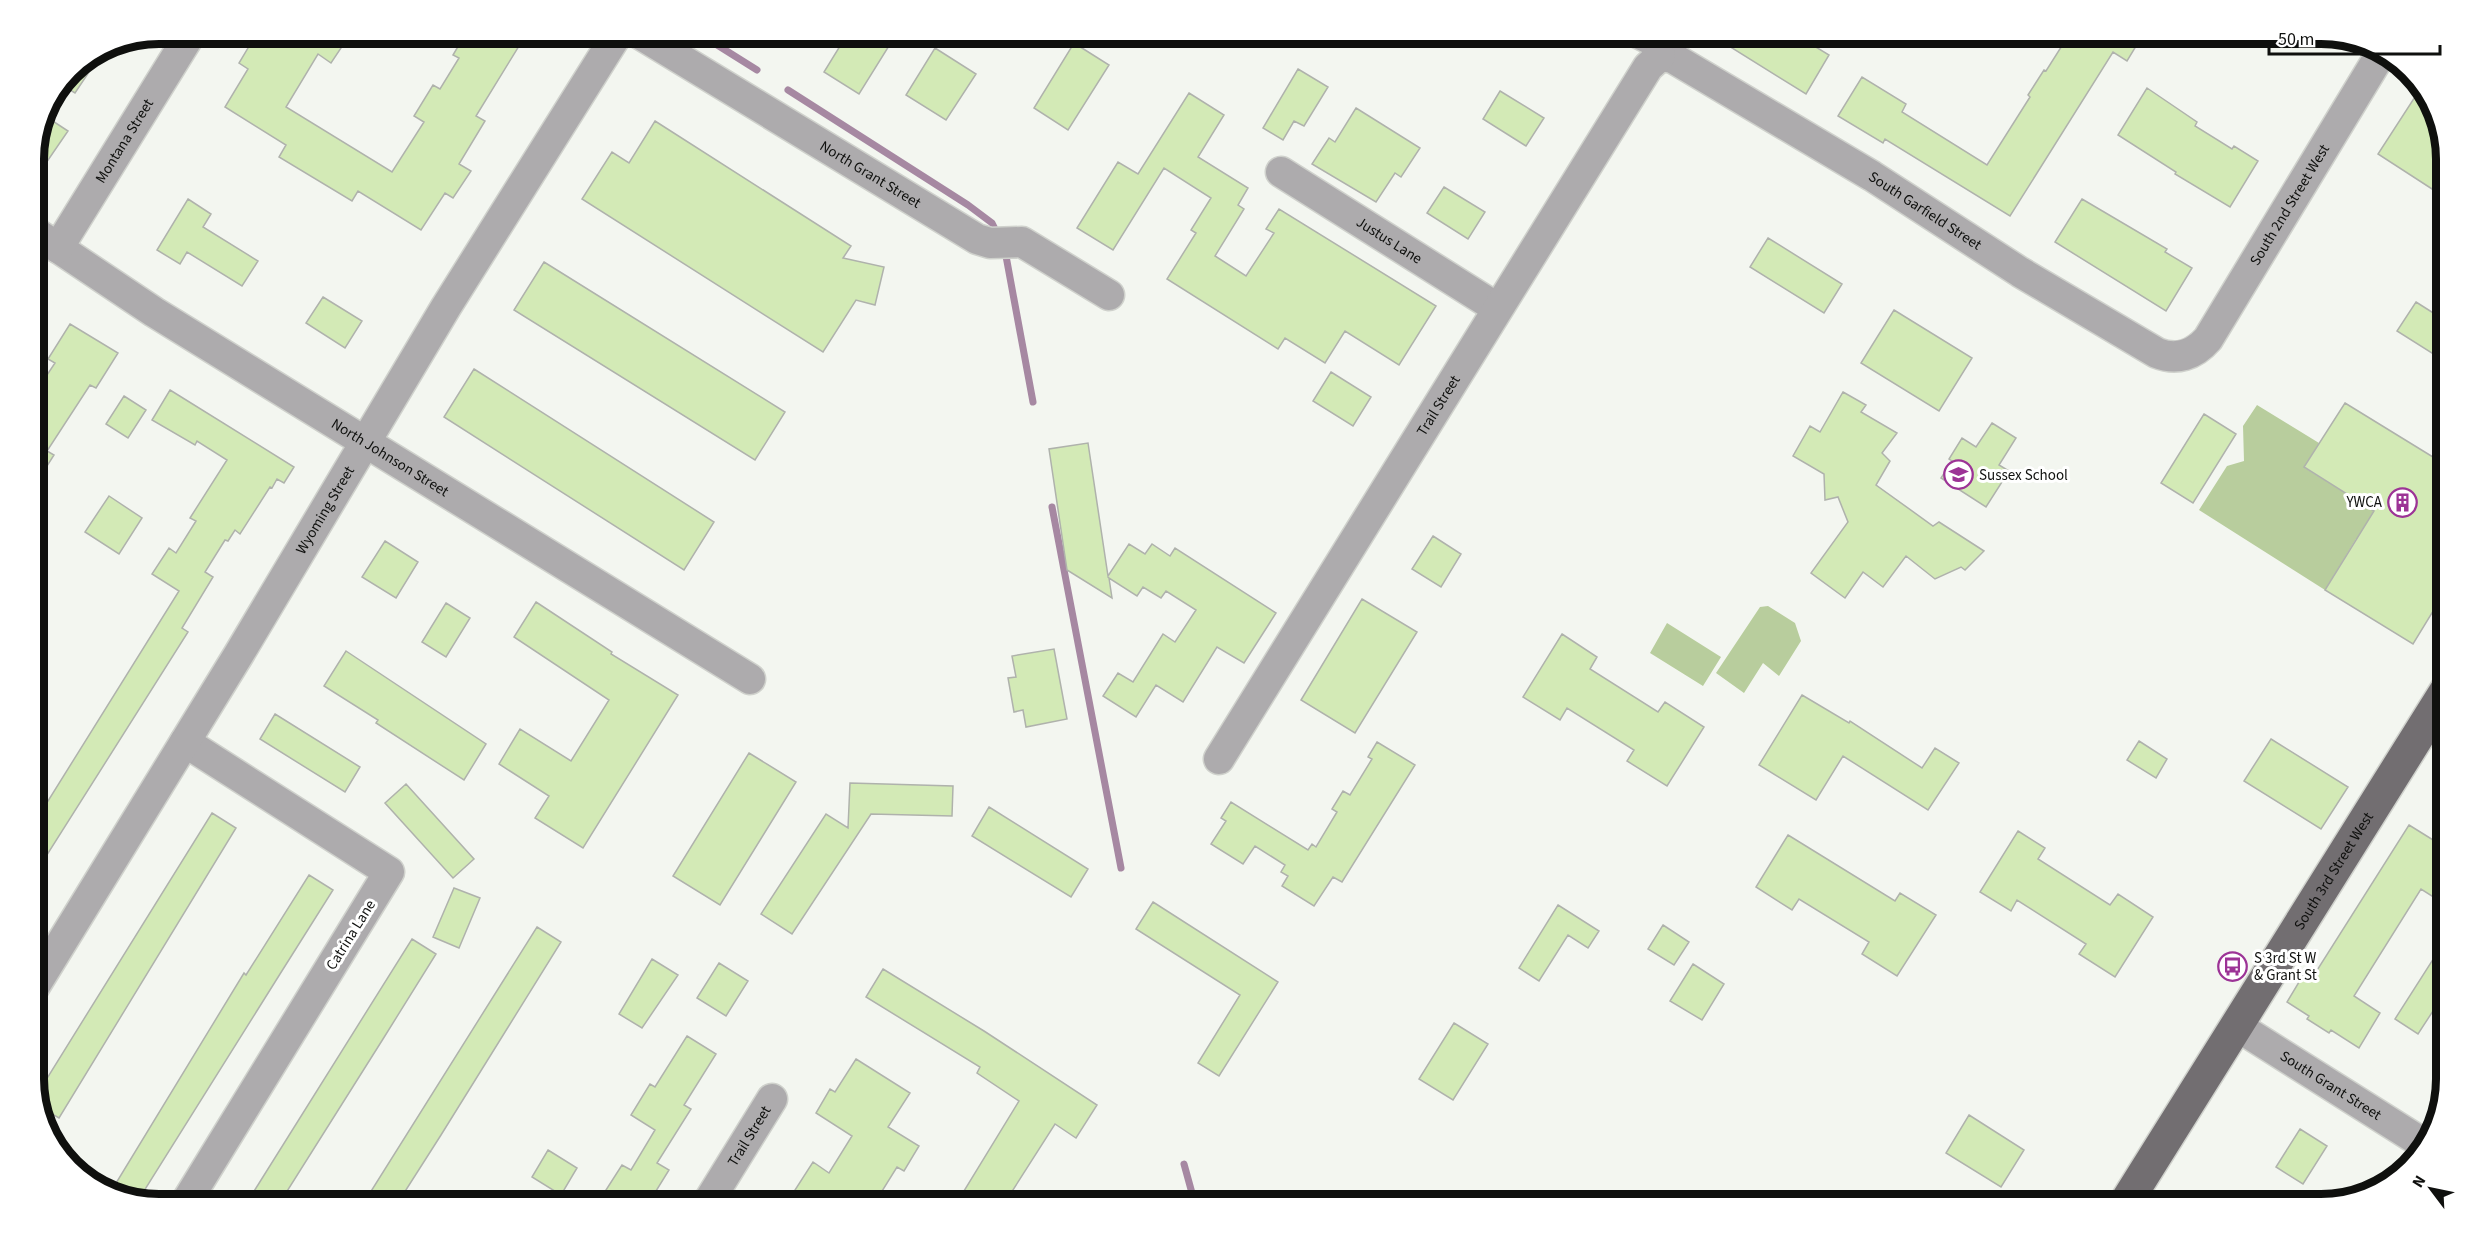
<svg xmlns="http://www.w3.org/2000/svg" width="2479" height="1237" font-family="'Source Sans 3',sans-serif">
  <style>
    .green { fill: #b8cd9d }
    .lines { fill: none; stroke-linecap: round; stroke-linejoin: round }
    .stream { stroke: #a688a2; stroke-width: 7 }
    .building { fill: #d3eab6; stroke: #afb2ac; stroke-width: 1.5 }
    .minor-casing { stroke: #cfd1cc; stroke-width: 33 }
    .major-casing { stroke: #cfd1cc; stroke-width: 36 }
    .minor { stroke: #adabad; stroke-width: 30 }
    .major { stroke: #726e71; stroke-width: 33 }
    .labels { text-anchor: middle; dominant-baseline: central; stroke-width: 6; stroke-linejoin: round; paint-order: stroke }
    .street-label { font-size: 15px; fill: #0f100e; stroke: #fff }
    .poi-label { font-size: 15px; fill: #0f100e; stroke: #fff; text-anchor: start }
    .rim { fill: none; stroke: #0f100e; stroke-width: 8 }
  </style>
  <rect width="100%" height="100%" fill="#f3f6f0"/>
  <path class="green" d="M2257,405L2319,443L2305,468L2416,537L2399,565L2356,539L2325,590L2199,510L2227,466L2244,461L2243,426Z
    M1768,606L1795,623L1801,641L1779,676L1763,663L1744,693L1716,673L1760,607Z
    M1667,623L1721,657L1703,686L1650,653Z"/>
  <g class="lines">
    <path class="stream" d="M698,33L757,70
      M788,90L968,205L992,223L995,229
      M1006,256L1033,402
      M1052,507L1121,868
      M1184,1164L1195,1204"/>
  </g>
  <path class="building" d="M257,33H351L331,63L318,54L286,107L392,172L424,122L414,116L433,85L440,89L459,58L453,55L466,33H527L476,116L485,121L459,164L471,171L453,198L445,193L421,230L358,191L352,201L279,157L286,145L225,107L248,69L239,63Z
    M848,33H897L859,94L824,72Z
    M1708,33H1793L1829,55L1806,94Z
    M2070,33H2144L2127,61L2113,52L2010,216L1885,139L1883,143L1838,116L1862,77L1906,104L1902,112L1987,165L2030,97L2028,95L2044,70L2046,71Z
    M1074,43L1109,65L1068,130L1034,108Z
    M107,45L75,93L60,84L70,70Z
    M935,48L976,74L946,120L906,95Z
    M1298,69L1328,87L1304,126L1294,121L1283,140L1263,128Z
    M2422,86L2425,88L2446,151V198L2378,154Z
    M2147,88L2197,122L2195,126L2232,149L2234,146L2258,161L2230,207L2175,174L2176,172L2118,135Z
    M1500,91L1544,118L1526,146L1483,119Z
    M1189,93L1224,115L1198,157L1248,188L1238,205L1244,209L1215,256L1246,276L1274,233L1266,229L1279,209L1436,306L1399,365L1345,331L1325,363L1285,338L1278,349L1167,279L1196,233L1191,230L1211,198L1164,168L1113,250L1077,228L1118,162L1138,174Z
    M1356,108L1420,148L1401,177L1395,173L1376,202L1312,164L1329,138L1335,142Z
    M42,114L68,131L33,182V151Z
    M655,121L851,246L843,258L884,267L875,305L856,300L823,352L582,199L612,152L629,163Z
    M1444,187L1485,212L1468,239L1427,213Z
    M188,199L211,214L203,227L258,261L242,286L187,252L180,264L157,250Z
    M2082,199L2167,249L2165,252L2192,268L2166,311L2055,242Z
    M1768,238L1842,284L1824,313L1750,267Z
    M544,262L785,412L755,460L514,310Z
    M323,297L362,321L345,348L306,323Z
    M2416,302L2446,321V362L2397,331Z
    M1894,310L1972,358L1939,411L1861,363Z
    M70,324L118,353L96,388L90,385L47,451L54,455L33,488V396L55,363L48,359Z
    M474,369L714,522L684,570L444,417Z
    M1331,372L1371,397L1353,426L1313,401Z
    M170,390L294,467L284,483L277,479L272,488L270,487L240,534L235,530L228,541L225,540L205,572L213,577L182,628L188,632L33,877V825L179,591L152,574L169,548L176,553L196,521L190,518L227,460L197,441L195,445L152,420Z
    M1843,392L1866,405L1861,412L1897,433L1882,453L1890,461L1876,485L1933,526L1939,522L1984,551L1965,570L1961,567L1935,579L1906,556L1883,587L1863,572L1845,598L1811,573L1848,522L1838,497L1825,500L1824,474L1793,456L1810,426L1820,432Z
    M124,396L146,410L128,438L106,424Z
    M2345,403L2446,465V590L2413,644L2325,590L2374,511L2304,467Z
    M2204,414L2236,434L2193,503L2161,483Z
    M1992,423L2016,438L1999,465L2009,471L1986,507L1941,478L1952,461L1949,459L1962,438L1976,447Z
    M1088,443L1108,576L1129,544L1145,554L1152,544L1170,556L1175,548L1276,613L1244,663L1217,647L1183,702L1156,685L1136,717L1103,696L1118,673L1133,682L1163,634L1175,642L1196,610L1166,591L1161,598L1143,587L1137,596L1109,578L1112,598L1067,570L1049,449Z
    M109,496L142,518L119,554L85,532Z
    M1433,536L1461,554L1441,587L1412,569Z
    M385,541L418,562L396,598L362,577Z
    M1362,599L1417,632L1355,733L1301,700Z
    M536,602L612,652L611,654L678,695L583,848L535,818L549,796L499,764L520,729L571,761L609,700L514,637Z
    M446,603L470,618L446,657L422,642Z
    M1562,634L1597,657L1590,669L1658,712L1665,702L1704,727L1667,786L1627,761L1634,750L1567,708L1560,720L1523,697Z
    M1054,649L1067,719L1026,727L1023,710L1014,712L1008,678L1016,677L1012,656Z
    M346,651L486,744L464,780L376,723L378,720L324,686Z
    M1802,695L1849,723L1850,721L1922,768L1935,748L1959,763L1928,810L1843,756L1816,800L1759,765Z
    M275,714L360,767L345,792L260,739Z
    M2271,739L2348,787L2321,829L2244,781Z
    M2139,741L2167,759L2156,778L2127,760Z
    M1377,742L1415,765L1342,882L1333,877L1314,906L1282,886L1288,876L1281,872L1285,865L1255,846L1243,864L1211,844L1226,821L1221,818L1231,802L1308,850L1312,844L1316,847L1337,812L1332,809L1343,791L1350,795L1372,759L1368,757Z
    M749,753L796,782L720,905L673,876Z
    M850,783L953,786L952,816L871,814L792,934L761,914L826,814L848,828Z
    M406,784L474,859L453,878L385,803Z
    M989,807L1088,869L1071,897L972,836Z
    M212,813L236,828L59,1118L40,1107L36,1096Z
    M2409,825L2446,848V905L2421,889L2354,996L2380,1013L2359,1048L2331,1030L2329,1033L2307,1019L2309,1016L2287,1002L2308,967L2316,972Z
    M2018,831L2045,848L2038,859L2110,905L2118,894L2153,917L2115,977L2079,954L2086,944L2017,900L2011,911L1980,892Z
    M1788,835L1895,901L1900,893L1936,915L1897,976L1862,954L1869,942L1799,899L1792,910L1756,887Z
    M309,875L333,890L280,974L139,1199L110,1193L244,973L246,975Z
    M454,888L480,898L459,948L433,937Z
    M1153,902L1278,982L1219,1076L1198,1063L1240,995L1136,929Z
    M1558,905L1599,931L1588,948L1568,935L1539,981L1519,968Z
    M1663,925L1689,942L1674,965L1648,949Z
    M537,927L561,942L441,1135L397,1204H363Z
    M412,939L436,954L383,1039L279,1204H246Z
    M2446,939V991L2418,1034L2395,1019Z
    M652,959L678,975L642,1028L619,1014Z
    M719,963L748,981L726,1016L697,998Z
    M1693,964L1724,984L1702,1020L1670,1001Z
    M883,969L984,1031L1097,1105L1076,1138L1055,1124L1004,1204H956L1019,1101L977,1073L980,1067L866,997Z
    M1454,1023L1488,1044L1453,1100L1419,1079Z
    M687,1036L716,1054L684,1105L691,1109L657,1163L669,1170L648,1204H597L622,1165L631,1170L655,1130L631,1115L650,1084L655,1087Z
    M856,1059L910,1093L888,1127L919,1146L904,1171L897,1167L874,1204H786L813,1162L829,1173L852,1136L816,1113L830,1089L835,1092Z
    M1969,1115L2024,1150L2001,1187L1946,1153Z
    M2300,1129L2327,1146L2303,1184L2276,1167Z
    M548,1150L577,1168L561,1195L532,1177Z"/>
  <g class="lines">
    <defs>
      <g id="minor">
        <path id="s1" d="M638,33L977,239L990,243L1022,242L1109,295"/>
        <path d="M1638,33L1652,40"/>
        <path id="s2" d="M1660,56L1673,58L1872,176L2020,272L2157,353C2177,361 2194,355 2208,339L2382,52"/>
        <path id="s3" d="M1281,172L1497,308"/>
        <path id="s4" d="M33,231L154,312L750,679"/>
        <path id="s5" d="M58,248L191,33"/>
        <path d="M185,742L389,872L185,1204"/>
        <path id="s6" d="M1219,759L1648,67L1660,56"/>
        <path id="s7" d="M33,989L239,654L446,307L618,33"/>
        <path id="s8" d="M2237,1026L2424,1144"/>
        <path id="s9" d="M707,1204L772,1099"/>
      </g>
      <g id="major">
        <path id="s10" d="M2125,1204L2446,691"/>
      </g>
    </defs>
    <use href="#minor" class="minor-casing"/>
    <use href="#major" class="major-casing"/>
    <use href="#minor" class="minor"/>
    <use href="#major" class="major"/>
  </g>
  <defs>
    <symbol id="school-ring" viewBox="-11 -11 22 22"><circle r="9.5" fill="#fff" stroke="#9c3396" stroke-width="1.5"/><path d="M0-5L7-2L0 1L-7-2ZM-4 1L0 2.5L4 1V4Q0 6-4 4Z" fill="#9c3396"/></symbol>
    <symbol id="building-ring" viewBox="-11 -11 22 22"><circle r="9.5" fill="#fff" stroke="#9c3396" stroke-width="1.5"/><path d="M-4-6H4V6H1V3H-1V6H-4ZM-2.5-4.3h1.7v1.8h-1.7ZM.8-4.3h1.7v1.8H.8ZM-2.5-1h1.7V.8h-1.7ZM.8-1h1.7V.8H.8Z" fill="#9c3396"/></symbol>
    <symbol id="bus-ring" viewBox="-11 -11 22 22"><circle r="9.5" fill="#fff" stroke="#9c3396" stroke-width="1.5"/><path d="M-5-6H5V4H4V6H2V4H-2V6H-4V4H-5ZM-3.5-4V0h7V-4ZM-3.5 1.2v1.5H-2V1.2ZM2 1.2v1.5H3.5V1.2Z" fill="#9c3396"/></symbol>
  </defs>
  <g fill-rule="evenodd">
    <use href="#school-ring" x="1942" y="458" width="33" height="33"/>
    <use href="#building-ring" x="2386" y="486" width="33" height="33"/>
    <use href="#bus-ring" x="2216" y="950" width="33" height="33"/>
  </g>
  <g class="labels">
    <g class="street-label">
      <text stroke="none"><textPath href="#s5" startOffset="126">Montana Street</textPath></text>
      <text stroke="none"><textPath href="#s1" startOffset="272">North Grant Street</textPath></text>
      <text stroke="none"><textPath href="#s2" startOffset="794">South 2nd Street West</textPath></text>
      <text stroke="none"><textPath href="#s2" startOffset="308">South Garfield Street</textPath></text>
      <text stroke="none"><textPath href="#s3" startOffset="128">Justus Lane</textPath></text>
      <text stroke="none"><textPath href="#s6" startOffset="416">Trail Street</textPath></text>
      <text stroke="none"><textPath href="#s4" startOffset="423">North Johnson Street</textPath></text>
      <text stroke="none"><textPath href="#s7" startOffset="561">Wyoming Street</textPath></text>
      <text stroke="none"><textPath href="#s10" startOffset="393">South 3rd Street West</textPath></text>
      <text transform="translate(351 935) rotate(-58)">Catrina Lane</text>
      <text stroke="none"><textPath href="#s8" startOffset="111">South Grant Street</textPath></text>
      <text stroke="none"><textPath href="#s9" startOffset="80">Trail Street</textPath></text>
    </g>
    <g class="poi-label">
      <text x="1979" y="475">Sussex School</text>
      <text x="2382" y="502" text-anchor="end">YWCA</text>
      <text x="2254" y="958">S 3rd St W<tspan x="2254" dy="17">&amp; Grant St</tspan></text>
    </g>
  </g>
  <path d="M0 0H2479V1237H0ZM159 44H2321A115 115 0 0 1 2436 159V1079A115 115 0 0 1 2321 1194H159A115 115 0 0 1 44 1079V159A115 115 0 0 1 159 44Z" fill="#fff" fill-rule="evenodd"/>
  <path class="rim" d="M159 44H2321A115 115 0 0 1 2436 159V1079A115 115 0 0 1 2321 1194H159A115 115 0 0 1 44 1079V159A115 115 0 0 1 159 44Z"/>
  <g transform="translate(2431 1189) rotate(302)" stroke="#ffffff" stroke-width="4.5" paint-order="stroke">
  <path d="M0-4.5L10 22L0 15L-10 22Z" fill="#0f100e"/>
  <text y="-9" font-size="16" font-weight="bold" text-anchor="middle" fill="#0f100e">N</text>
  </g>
  <path d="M2269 45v9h171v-9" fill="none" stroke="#0f100e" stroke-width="3"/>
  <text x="2278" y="45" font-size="18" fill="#0f100e" stroke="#ffffff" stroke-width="4.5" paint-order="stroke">50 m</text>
</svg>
